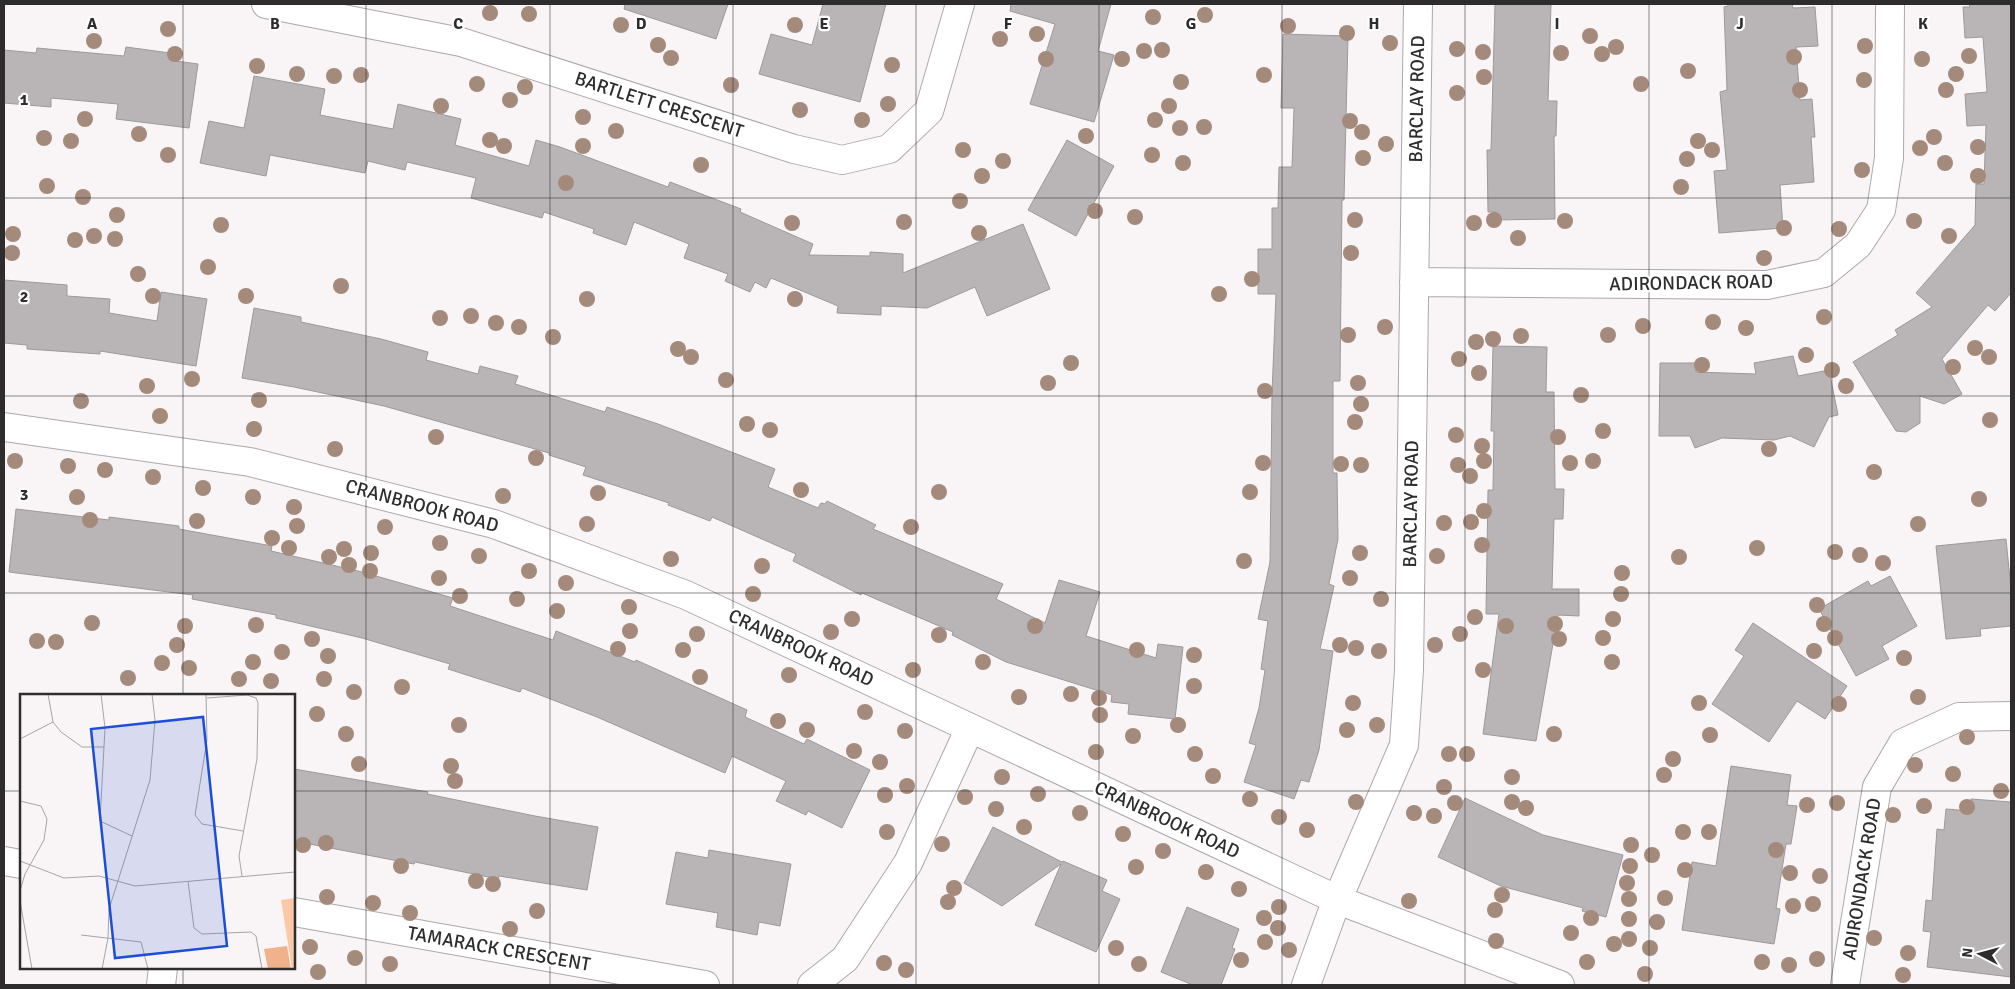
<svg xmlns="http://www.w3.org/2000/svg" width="2015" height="989" font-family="Signika,sans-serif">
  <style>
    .building { fill: #b9b5b7; stroke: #9d989a }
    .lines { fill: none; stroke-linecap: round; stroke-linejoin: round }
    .minor-casing { stroke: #ada9a9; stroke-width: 30 }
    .minor { stroke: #fff; stroke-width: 28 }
    .tree { fill: #a38a7b }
    .grid { fill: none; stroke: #2e2c2c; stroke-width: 1; stroke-opacity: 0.55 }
    .labels { text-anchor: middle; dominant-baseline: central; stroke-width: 4.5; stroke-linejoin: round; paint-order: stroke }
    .street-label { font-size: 19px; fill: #2e2c2c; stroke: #fff }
    .inset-road { fill: none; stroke: #a8a4a5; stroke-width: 1 }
    .view { fill: #1d4ed8; fill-opacity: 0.15; stroke: #1d4ed8; stroke-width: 2.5 }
    .inset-edge { fill: none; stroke: #2e2c2c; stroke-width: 2.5 }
    .grid-label { font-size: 16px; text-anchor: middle; font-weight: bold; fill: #2e2c2c; stroke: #fff; stroke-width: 4.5; stroke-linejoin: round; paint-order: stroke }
  </style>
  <rect width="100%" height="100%" fill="#f9f4f5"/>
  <path class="building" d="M625,4H728L716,39L624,9Z
    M823,4H886L860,102L759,74L771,34L812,45Z
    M1011,4H1111L1098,51L1114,55L1094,122L1030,104L1055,24L1010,11Z
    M1495,4H1551L1548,101H1557L1556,136H1554L1555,219L1495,220L1496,212H1488L1487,150H1491Z
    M1728,4H1792L1793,8L1815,7L1818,46L1796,47L1800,100L1812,99L1815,137H1811L1814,182L1780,185L1783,228L1719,233L1714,171L1727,170L1720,92L1727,90L1724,7L1728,6Z
    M1969,4H2011V293L1995,311L1988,305L1942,359L1962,394L1944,404L1920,396V423L1906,432L1896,431L1853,362L1898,335L1895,330L1932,307L1916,293L1975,225L1976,184H1984L1986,125L1967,126L1965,94L1987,92L1983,37L1965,38L1963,7H1970Z
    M1283,34L1348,36L1344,200H1342L1340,381H1333V473H1337L1338,539L1329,584L1334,586L1320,649L1333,651L1319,750L1309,782L1301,780L1294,799L1244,782L1256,745L1249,743L1259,708L1265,670L1261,669L1268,621L1258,619L1270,562L1272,393L1276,294H1258V249H1272V208H1278L1279,167H1292L1294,108H1281Z
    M126,47L170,53L169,60L198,64L189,128L116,119L118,104L51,98V107L4,103V50L36,53L37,48L124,56Z
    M254,76L325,89L320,115L393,129L398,104L461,119L455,145L529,166L536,140L560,147L668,187L670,182L741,209L740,212L813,244L809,255L870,256V252L903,254V273L1023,224L1050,289L987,316L975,287L927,308L881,306V315L837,313L838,306L771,278L766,288L755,282L750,292L725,281L728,274L684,258L689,244L634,222L626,245L593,233L594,229L544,212L542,218L471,198L476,178L407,162L405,170L368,161L365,173L270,155L266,176L200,163L209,121L244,128Z
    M1067,140L1114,166L1076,236L1028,210Z
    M4,280L67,285V296L110,299L109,313L157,321L161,292L207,299L196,366L100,351V354L27,349V345L4,343Z
    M254,308L301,317V322L381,339L428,352L426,360L478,374L480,366L518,376L515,384L605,412L607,407L658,424L747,458L775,469L768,487L818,508L821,503L825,504L827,501L876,525L873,529L1003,584L996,599L1045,623L1059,580L1100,592L1086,636L1156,658L1158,644L1183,647L1175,719L1128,714L1129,704L1111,702L1112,695L1006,662L952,635L953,632L862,593L861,595L793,561L796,554L712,517L710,521L668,505L669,503L583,475L586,467L549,455V453L384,406L294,387L242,378Z
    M1493,346L1547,347L1546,392H1554L1555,489H1564L1563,519H1554L1552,589H1579V616L1558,615L1536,741L1483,734L1499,614H1486L1488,490H1493L1494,431H1491Z
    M1793,356L1798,376L1829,370L1838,415L1829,417L1814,447L1790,436L1774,440L1722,438L1695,448L1690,436H1659L1660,363H1697L1696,372L1756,374L1754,363Z
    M16,509L109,520V517L179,526V529L272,546L271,551L362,572L453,598L450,606L553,640L556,631L635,662L636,660L747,710L745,717L804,744L807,739L870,770L842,828L808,811L806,815L776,801L786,781L732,756L725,773L597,717L522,688L520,692L448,669L450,664L362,638L276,618V615L192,599L193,595L9,572Z
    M2006,539L2011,589V626L1980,629L1981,636L1946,639L1936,546Z
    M1890,576L1917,626L1882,646L1889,659L1856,676L1819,609L1868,581L1871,586Z
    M1753,623L1847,686L1825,719L1797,701L1769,742L1712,704L1744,656L1735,650Z
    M1731,766L1791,775L1787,805L1797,806L1791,844H1786L1776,908L1780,909L1774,944L1682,930L1692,862L1716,866Z
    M294,769L428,792L427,794L535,816L598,827L587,890L499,876L498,879L415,862L414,864L294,841Z
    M1465,798L1543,835L1623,855L1606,917L1582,911L1583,908L1501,886L1438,857Z
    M1971,799L2011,802V977L1927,967L1931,932L1923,931L1926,900L1932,901L1937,829L1944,830L1946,809L1970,811Z
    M993,827L1062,862L1063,861L1107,880L1102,891L1120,899L1096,952L1035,925L1061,864L1002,906L964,883Z
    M709,850L791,864L780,926L759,922L757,935L716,927L718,913L666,904L676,852L708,858Z
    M1187,907L1239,929L1232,948L1235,949L1221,985H1193L1161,972Z"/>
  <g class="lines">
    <defs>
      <path id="minor" d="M266,4L461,42L794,149L842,160L889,149L929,111L960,4
        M1414,282L1767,285L1824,273L1858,245L1881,210L1889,158L1890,4
        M4,427L250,462L494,524L686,595L1338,900L1560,985
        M4,861L21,864
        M294,912L705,985
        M161,985L163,968
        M812,985L845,959L908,863L970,728
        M1306,985L1333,910L1404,745L1409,670L1418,4
        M1845,985L1877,787L1903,743L1959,717L2011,716"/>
    </defs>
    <use href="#minor" class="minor-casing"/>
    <use href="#minor" class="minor"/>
  </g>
  <g class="tree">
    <circle cx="490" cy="13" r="8"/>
    <circle cx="529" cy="14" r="8"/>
    <circle cx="1205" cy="15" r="8"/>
    <circle cx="1153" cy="17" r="8"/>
    <circle cx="621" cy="25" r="8"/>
    <circle cx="795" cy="25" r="8"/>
    <circle cx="1288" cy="26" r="8"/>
    <circle cx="168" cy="29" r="8"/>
    <circle cx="1347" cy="33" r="8"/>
    <circle cx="1037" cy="34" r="8"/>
    <circle cx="1590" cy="36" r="8"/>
    <circle cx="1000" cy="39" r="8"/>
    <circle cx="94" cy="41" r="8"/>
    <circle cx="1390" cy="43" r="8"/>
    <circle cx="658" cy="45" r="8"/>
    <circle cx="1865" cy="46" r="8"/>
    <circle cx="1616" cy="47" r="8"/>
    <circle cx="1457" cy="49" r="8"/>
    <circle cx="1162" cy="50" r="8"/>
    <circle cx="1144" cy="51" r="8"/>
    <circle cx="1483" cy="52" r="8"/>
    <circle cx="1561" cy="53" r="8"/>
    <circle cx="175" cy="54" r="8"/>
    <circle cx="1602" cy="54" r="8"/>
    <circle cx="1969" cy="56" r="8"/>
    <circle cx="1794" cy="57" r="8"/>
    <circle cx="671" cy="58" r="8"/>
    <circle cx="1046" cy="59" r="8"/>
    <circle cx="1122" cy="59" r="8"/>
    <circle cx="1922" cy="59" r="8"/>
    <circle cx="892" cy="65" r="8"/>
    <circle cx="257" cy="66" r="8"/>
    <circle cx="1688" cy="71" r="8"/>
    <circle cx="297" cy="74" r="8"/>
    <circle cx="1956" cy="74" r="8"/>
    <circle cx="361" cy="75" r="8"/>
    <circle cx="1264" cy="75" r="8"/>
    <circle cx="334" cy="76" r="8"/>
    <circle cx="1484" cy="77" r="8"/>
    <circle cx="1864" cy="80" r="8"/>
    <circle cx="1181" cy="82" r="8"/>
    <circle cx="477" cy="84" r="8"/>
    <circle cx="1641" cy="84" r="8"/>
    <circle cx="731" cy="85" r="8"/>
    <circle cx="525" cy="87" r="8"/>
    <circle cx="1800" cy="90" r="8"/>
    <circle cx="1946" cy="90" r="8"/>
    <circle cx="1457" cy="93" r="8"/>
    <circle cx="510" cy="100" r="8"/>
    <circle cx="888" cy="104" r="8"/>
    <circle cx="441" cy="106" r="8"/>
    <circle cx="1169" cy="106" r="8"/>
    <circle cx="800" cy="110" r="8"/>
    <circle cx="583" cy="117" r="8"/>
    <circle cx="85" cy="119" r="8"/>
    <circle cx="862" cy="120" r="8"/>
    <circle cx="1155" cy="120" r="8"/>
    <circle cx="1350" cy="121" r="8"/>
    <circle cx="1204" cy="127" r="8"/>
    <circle cx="1180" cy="128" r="8"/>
    <circle cx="616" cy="131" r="8"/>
    <circle cx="1362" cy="132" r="8"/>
    <circle cx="139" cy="134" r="8"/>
    <circle cx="1086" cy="136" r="8"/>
    <circle cx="1934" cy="137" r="8"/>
    <circle cx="44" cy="138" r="8"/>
    <circle cx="490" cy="140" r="8"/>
    <circle cx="71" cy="141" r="8"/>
    <circle cx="1698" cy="141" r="8"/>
    <circle cx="1386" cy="144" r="8"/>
    <circle cx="504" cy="146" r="8"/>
    <circle cx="583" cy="146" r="8"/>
    <circle cx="1978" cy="147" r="8"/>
    <circle cx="1920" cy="148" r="8"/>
    <circle cx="963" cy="150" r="8"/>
    <circle cx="1712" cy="150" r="8"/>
    <circle cx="168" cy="155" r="8"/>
    <circle cx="1152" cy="155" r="8"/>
    <circle cx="1363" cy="158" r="8"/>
    <circle cx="1687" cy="159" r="8"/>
    <circle cx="1003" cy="161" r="8"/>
    <circle cx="1183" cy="163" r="8"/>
    <circle cx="1945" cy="163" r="8"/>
    <circle cx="701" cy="165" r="8"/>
    <circle cx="1862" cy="170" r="8"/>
    <circle cx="982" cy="176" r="8"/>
    <circle cx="1978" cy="176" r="8"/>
    <circle cx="566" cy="183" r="8"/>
    <circle cx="47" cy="186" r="8"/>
    <circle cx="1681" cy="187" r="8"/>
    <circle cx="83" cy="197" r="8"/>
    <circle cx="960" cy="201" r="8"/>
    <circle cx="1095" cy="211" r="8"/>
    <circle cx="117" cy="215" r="8"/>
    <circle cx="1135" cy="217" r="8"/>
    <circle cx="1355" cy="220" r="8"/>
    <circle cx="1494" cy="220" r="8"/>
    <circle cx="1565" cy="221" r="8"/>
    <circle cx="1914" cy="221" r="8"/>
    <circle cx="904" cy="222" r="8"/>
    <circle cx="792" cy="223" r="8"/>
    <circle cx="1474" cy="223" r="8"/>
    <circle cx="221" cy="225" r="8"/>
    <circle cx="1784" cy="228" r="8"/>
    <circle cx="1839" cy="229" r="8"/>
    <circle cx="979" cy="233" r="8"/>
    <circle cx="13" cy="234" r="8"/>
    <circle cx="94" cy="236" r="8"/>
    <circle cx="1949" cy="236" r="8"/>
    <circle cx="1518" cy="238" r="8"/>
    <circle cx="115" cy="239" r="8"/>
    <circle cx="75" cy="240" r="8"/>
    <circle cx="12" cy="253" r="8"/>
    <circle cx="1351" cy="253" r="8"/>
    <circle cx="1764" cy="258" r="8"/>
    <circle cx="208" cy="267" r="8"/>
    <circle cx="138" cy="274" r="8"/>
    <circle cx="1252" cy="279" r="8"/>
    <circle cx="341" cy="286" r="8"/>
    <circle cx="1219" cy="294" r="8"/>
    <circle cx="153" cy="296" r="8"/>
    <circle cx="246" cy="296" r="8"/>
    <circle cx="587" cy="299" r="8"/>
    <circle cx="795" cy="299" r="8"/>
    <circle cx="471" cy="316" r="8"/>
    <circle cx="1824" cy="317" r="8"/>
    <circle cx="440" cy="318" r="8"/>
    <circle cx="1713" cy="322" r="8"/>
    <circle cx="496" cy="323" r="8"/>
    <circle cx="1643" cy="326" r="8"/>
    <circle cx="519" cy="327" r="8"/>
    <circle cx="1385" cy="327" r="8"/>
    <circle cx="1746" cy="328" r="8"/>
    <circle cx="1348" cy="335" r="8"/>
    <circle cx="1608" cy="335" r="8"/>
    <circle cx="1521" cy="336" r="8"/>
    <circle cx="553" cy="337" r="8"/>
    <circle cx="1493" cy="339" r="8"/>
    <circle cx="1476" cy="342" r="8"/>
    <circle cx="1975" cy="348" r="8"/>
    <circle cx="678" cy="349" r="8"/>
    <circle cx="1806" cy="355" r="8"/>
    <circle cx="691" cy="357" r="8"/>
    <circle cx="1989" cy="357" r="8"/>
    <circle cx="1459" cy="359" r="8"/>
    <circle cx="1071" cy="363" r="8"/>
    <circle cx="1702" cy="365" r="8"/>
    <circle cx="1953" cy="367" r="8"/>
    <circle cx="1832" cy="370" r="8"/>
    <circle cx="1479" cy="373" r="8"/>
    <circle cx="192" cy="379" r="8"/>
    <circle cx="726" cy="380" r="8"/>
    <circle cx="1048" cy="383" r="8"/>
    <circle cx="1358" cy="383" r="8"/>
    <circle cx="147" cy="386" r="8"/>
    <circle cx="1846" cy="386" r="8"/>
    <circle cx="1265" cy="391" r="8"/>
    <circle cx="1581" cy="395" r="8"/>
    <circle cx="259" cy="400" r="8"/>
    <circle cx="81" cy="401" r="8"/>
    <circle cx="1361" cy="404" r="8"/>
    <circle cx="160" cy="416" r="8"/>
    <circle cx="1990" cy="420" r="8"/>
    <circle cx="1355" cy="422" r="8"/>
    <circle cx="747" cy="424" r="8"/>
    <circle cx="254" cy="429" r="8"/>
    <circle cx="770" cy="430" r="8"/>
    <circle cx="1603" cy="431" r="8"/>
    <circle cx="1456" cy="435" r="8"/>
    <circle cx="436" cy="437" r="8"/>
    <circle cx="1558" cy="437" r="8"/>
    <circle cx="1482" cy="446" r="8"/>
    <circle cx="335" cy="449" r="8"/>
    <circle cx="1769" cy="449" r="8"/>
    <circle cx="536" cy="458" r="8"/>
    <circle cx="15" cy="461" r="8"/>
    <circle cx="1484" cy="461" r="8"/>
    <circle cx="1593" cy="461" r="8"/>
    <circle cx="1263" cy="463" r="8"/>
    <circle cx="1570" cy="463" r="8"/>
    <circle cx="1341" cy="464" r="8"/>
    <circle cx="1361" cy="465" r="8"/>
    <circle cx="1458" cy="465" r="8"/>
    <circle cx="68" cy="466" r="8"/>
    <circle cx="105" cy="470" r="8"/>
    <circle cx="1874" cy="472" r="8"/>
    <circle cx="1470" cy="476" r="8"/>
    <circle cx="153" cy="477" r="8"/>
    <circle cx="203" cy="488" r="8"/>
    <circle cx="801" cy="490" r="8"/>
    <circle cx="939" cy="492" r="8"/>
    <circle cx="1250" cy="492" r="8"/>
    <circle cx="598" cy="493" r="8"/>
    <circle cx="503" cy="496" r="8"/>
    <circle cx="77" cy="497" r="8"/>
    <circle cx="253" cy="497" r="8"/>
    <circle cx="1979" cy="499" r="8"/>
    <circle cx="294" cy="507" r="8"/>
    <circle cx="1484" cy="511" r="8"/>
    <circle cx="90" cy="520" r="8"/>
    <circle cx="197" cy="521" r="8"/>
    <circle cx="1471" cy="522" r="8"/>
    <circle cx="1444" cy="523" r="8"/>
    <circle cx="587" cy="524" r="8"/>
    <circle cx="1918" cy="524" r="8"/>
    <circle cx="297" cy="526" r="8"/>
    <circle cx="385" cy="527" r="8"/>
    <circle cx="911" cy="527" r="8"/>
    <circle cx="272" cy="538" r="8"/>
    <circle cx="440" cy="543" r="8"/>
    <circle cx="1482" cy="545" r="8"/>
    <circle cx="289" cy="548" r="8"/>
    <circle cx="1757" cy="548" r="8"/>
    <circle cx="344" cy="549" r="8"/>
    <circle cx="1835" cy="552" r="8"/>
    <circle cx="371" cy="553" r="8"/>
    <circle cx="1360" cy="553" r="8"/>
    <circle cx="1860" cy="555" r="8"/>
    <circle cx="479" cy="556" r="8"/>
    <circle cx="1437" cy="556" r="8"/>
    <circle cx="329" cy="557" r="8"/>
    <circle cx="1679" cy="557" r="8"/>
    <circle cx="671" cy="559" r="8"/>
    <circle cx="1244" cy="561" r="8"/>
    <circle cx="1883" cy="563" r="8"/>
    <circle cx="349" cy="565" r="8"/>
    <circle cx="762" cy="566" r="8"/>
    <circle cx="370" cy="571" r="8"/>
    <circle cx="529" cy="571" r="8"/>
    <circle cx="1622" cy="573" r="8"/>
    <circle cx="439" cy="578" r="8"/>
    <circle cx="1350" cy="578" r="8"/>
    <circle cx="566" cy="583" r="8"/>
    <circle cx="753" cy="594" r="8"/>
    <circle cx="1621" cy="594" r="8"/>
    <circle cx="460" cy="596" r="8"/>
    <circle cx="517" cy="599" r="8"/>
    <circle cx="1381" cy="599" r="8"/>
    <circle cx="1817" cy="605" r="8"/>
    <circle cx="629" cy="607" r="8"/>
    <circle cx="557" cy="611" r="8"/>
    <circle cx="1475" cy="617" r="8"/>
    <circle cx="852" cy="619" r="8"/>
    <circle cx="1613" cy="619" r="8"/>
    <circle cx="92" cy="623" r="8"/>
    <circle cx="1555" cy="624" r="8"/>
    <circle cx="1824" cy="624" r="8"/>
    <circle cx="256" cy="625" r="8"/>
    <circle cx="185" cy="626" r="8"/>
    <circle cx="1035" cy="626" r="8"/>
    <circle cx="1506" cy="626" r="8"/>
    <circle cx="630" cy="631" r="8"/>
    <circle cx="831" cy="632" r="8"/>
    <circle cx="697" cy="634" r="8"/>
    <circle cx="1460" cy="634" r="8"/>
    <circle cx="939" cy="635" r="8"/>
    <circle cx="1603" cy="638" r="8"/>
    <circle cx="1835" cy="638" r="8"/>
    <circle cx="312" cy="639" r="8"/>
    <circle cx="1559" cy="639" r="8"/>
    <circle cx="37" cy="641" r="8"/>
    <circle cx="56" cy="642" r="8"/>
    <circle cx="177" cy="645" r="8"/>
    <circle cx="1340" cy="645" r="8"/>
    <circle cx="1435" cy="645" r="8"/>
    <circle cx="1356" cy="648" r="8"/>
    <circle cx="618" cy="649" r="8"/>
    <circle cx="683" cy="650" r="8"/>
    <circle cx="1137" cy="650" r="8"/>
    <circle cx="1379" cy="651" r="8"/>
    <circle cx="1814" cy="651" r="8"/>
    <circle cx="282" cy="652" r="8"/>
    <circle cx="1194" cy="655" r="8"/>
    <circle cx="328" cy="656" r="8"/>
    <circle cx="1904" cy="658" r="8"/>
    <circle cx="253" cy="662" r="8"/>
    <circle cx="983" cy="662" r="8"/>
    <circle cx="1612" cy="662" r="8"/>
    <circle cx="162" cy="663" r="8"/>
    <circle cx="189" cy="668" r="8"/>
    <circle cx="913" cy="670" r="8"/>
    <circle cx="1483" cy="670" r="8"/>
    <circle cx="789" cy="675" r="8"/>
    <circle cx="700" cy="677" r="8"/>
    <circle cx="128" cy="678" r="8"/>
    <circle cx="239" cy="679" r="8"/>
    <circle cx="324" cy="679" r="8"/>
    <circle cx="271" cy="681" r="8"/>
    <circle cx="1194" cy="686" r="8"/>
    <circle cx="402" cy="687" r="8"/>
    <circle cx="354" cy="692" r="8"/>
    <circle cx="1071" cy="694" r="8"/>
    <circle cx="1019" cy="697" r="8"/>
    <circle cx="1918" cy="697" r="8"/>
    <circle cx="1099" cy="698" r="8"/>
    <circle cx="1353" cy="703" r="8"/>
    <circle cx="1699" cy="703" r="8"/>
    <circle cx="1839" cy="704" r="8"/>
    <circle cx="865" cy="712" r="8"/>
    <circle cx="317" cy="714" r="8"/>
    <circle cx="1100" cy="715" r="8"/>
    <circle cx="778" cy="721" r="8"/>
    <circle cx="459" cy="725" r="8"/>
    <circle cx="1178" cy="725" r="8"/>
    <circle cx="1377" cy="725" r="8"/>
    <circle cx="807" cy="730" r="8"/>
    <circle cx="1347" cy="730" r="8"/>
    <circle cx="905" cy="731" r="8"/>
    <circle cx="346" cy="734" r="8"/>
    <circle cx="1554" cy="734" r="8"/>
    <circle cx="1710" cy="735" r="8"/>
    <circle cx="1133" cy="736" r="8"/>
    <circle cx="1967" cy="737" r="8"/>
    <circle cx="854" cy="751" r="8"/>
    <circle cx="1096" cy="752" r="8"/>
    <circle cx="1195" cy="754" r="8"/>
    <circle cx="1449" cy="754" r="8"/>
    <circle cx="1467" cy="754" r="8"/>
    <circle cx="1673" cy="759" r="8"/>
    <circle cx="880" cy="762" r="8"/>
    <circle cx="359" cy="764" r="8"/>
    <circle cx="1915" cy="765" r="8"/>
    <circle cx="451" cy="766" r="8"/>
    <circle cx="1953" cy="774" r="8"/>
    <circle cx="1664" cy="775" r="8"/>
    <circle cx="1213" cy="776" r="8"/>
    <circle cx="1002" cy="777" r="8"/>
    <circle cx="1512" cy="777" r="8"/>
    <circle cx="455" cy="781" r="8"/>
    <circle cx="907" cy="786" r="8"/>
    <circle cx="1444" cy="787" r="8"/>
    <circle cx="2001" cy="791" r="8"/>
    <circle cx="1038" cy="794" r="8"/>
    <circle cx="885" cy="795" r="8"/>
    <circle cx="965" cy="797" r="8"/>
    <circle cx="1250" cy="799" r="8"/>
    <circle cx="1356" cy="802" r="8"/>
    <circle cx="1512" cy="802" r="8"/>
    <circle cx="1455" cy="803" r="8"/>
    <circle cx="1837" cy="803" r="8"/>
    <circle cx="1807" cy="805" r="8"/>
    <circle cx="1924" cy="806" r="8"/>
    <circle cx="1967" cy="807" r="8"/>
    <circle cx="1526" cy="808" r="8"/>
    <circle cx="996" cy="809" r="8"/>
    <circle cx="1080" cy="813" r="8"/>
    <circle cx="1414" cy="813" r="8"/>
    <circle cx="1893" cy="815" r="8"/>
    <circle cx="1434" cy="816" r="8"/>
    <circle cx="1279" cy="817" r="8"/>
    <circle cx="1024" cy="827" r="8"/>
    <circle cx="1307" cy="830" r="8"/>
    <circle cx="887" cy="832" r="8"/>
    <circle cx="1683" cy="832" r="8"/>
    <circle cx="1709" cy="832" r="8"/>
    <circle cx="1123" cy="834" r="8"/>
    <circle cx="326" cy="843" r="8"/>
    <circle cx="942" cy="844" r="8"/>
    <circle cx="303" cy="845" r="8"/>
    <circle cx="1631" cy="845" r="8"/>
    <circle cx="1776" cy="850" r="8"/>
    <circle cx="1163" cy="851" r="8"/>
    <circle cx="1652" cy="855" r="8"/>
    <circle cx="401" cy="866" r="8"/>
    <circle cx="1630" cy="866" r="8"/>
    <circle cx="1136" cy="867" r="8"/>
    <circle cx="1685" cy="870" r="8"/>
    <circle cx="1206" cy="872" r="8"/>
    <circle cx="1790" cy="873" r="8"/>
    <circle cx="1820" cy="876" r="8"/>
    <circle cx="476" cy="881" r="8"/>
    <circle cx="1627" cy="883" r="8"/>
    <circle cx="493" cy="884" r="8"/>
    <circle cx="954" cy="888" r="8"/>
    <circle cx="1239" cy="889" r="8"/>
    <circle cx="1502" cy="895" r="8"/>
    <circle cx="327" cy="897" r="8"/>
    <circle cx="1665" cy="898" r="8"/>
    <circle cx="1629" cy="899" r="8"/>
    <circle cx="1409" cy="901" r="8"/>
    <circle cx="948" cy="902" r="8"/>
    <circle cx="373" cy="903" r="8"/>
    <circle cx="1813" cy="904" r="8"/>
    <circle cx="1793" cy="906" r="8"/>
    <circle cx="1279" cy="907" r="8"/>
    <circle cx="1495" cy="910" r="8"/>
    <circle cx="537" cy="911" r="8"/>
    <circle cx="410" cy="913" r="8"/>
    <circle cx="1264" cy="918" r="8"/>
    <circle cx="1591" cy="918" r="8"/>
    <circle cx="1629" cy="919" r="8"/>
    <circle cx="1657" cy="922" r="8"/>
    <circle cx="1278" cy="928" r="8"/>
    <circle cx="510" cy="929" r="8"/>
    <circle cx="1571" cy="933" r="8"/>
    <circle cx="1874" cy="938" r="8"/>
    <circle cx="1629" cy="939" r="8"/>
    <circle cx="1496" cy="941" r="8"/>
    <circle cx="1265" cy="942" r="8"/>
    <circle cx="1614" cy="944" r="8"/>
    <circle cx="310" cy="947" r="8"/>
    <circle cx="1116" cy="948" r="8"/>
    <circle cx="1650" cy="948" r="8"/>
    <circle cx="1289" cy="950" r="8"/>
    <circle cx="1908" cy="953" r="8"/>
    <circle cx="355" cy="958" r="8"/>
    <circle cx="1817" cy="959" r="8"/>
    <circle cx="1241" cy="960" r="8"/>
    <circle cx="1587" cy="962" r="8"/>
    <circle cx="1762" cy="962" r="8"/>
    <circle cx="884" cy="963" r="8"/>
    <circle cx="390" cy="964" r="8"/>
    <circle cx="1139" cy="964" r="8"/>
    <circle cx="1789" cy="965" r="8"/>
    <circle cx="906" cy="970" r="8"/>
    <circle cx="318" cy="972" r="8"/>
    <circle cx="1645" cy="974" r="8"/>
    <circle cx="1903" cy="975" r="8"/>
  </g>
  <path class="grid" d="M183,4V695M366,4V985M550,4V985M733,4V985M916,4V985M1099,4V985M1282,4V985M1465,4V985M1649,4V985M1832,4V985M4,198H2011M4,396H2011M4,593H2011M4,791H21M294,791H2011M183,968V985"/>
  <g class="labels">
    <g class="street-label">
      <text transform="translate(1417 99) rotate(-89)">BARCLAY ROAD</text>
      <text transform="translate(659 105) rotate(18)">BARTLETT CRESCENT</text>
      <text transform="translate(1691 283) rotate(-1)">ADIRONDACK ROAD</text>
      <text transform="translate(1411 504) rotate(-89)">BARCLAY ROAD</text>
      <text transform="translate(422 506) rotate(15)">CRANBROOK ROAD</text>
      <text transform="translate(801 648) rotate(25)">CRANBROOK ROAD</text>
      <text transform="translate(1167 820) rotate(25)">CRANBROOK ROAD</text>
      <text transform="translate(1862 879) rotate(-81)">ADIRONDACK ROAD</text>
      <text transform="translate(499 949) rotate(10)">TAMARACK CRESCENT</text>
    </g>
  </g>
  <g transform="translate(20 694)">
    <rect width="275" height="275" fill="#f9f4f5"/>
    <path d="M275,204V275H272L261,206Z" fill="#fcc9a8"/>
    <path d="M267,252L271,275H248L244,255Z" fill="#f0b28a"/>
    <path class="inset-road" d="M28,0L33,28L41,38L62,53H84M81,0L85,34L80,127L112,142M186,0L187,46L175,121L182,130L223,137M187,4L227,1L236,4L238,9L237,65L219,162L222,182M0,45L33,28M0,107L21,112L27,125L24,146L5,180L0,197M0,167L44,184L79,182L115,192L275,178M168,187L174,234L182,240L231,238L236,242L242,275M0,207L12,275M61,241L121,248L128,275M82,275L88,244L89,215L130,86L135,26L132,0"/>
    <path class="view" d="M183,23L207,252L95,264L71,35Z"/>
    <rect width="275" height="275" class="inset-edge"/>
  </g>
  <g class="grid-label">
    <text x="92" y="29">A</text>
    <text x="275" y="29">B</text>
    <text x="458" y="29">C</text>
    <text x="641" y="29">D</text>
    <text x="824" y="29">E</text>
    <text x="1008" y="29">F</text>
    <text x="1191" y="29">G</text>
    <text x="1374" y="29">H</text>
    <text x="1557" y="29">I</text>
    <text x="1740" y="29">J</text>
    <text x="1923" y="29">K</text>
    <text x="24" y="105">1</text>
    <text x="24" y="302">2</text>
    <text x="24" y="500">3</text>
  </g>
  <rect width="2015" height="989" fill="none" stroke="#2e2c2c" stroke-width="10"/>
  <g transform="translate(1980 954) rotate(276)" stroke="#ffffff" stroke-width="4" paint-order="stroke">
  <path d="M0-4L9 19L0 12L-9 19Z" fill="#2e2c2c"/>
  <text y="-8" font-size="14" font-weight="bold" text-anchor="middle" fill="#2e2c2c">N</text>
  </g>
</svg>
